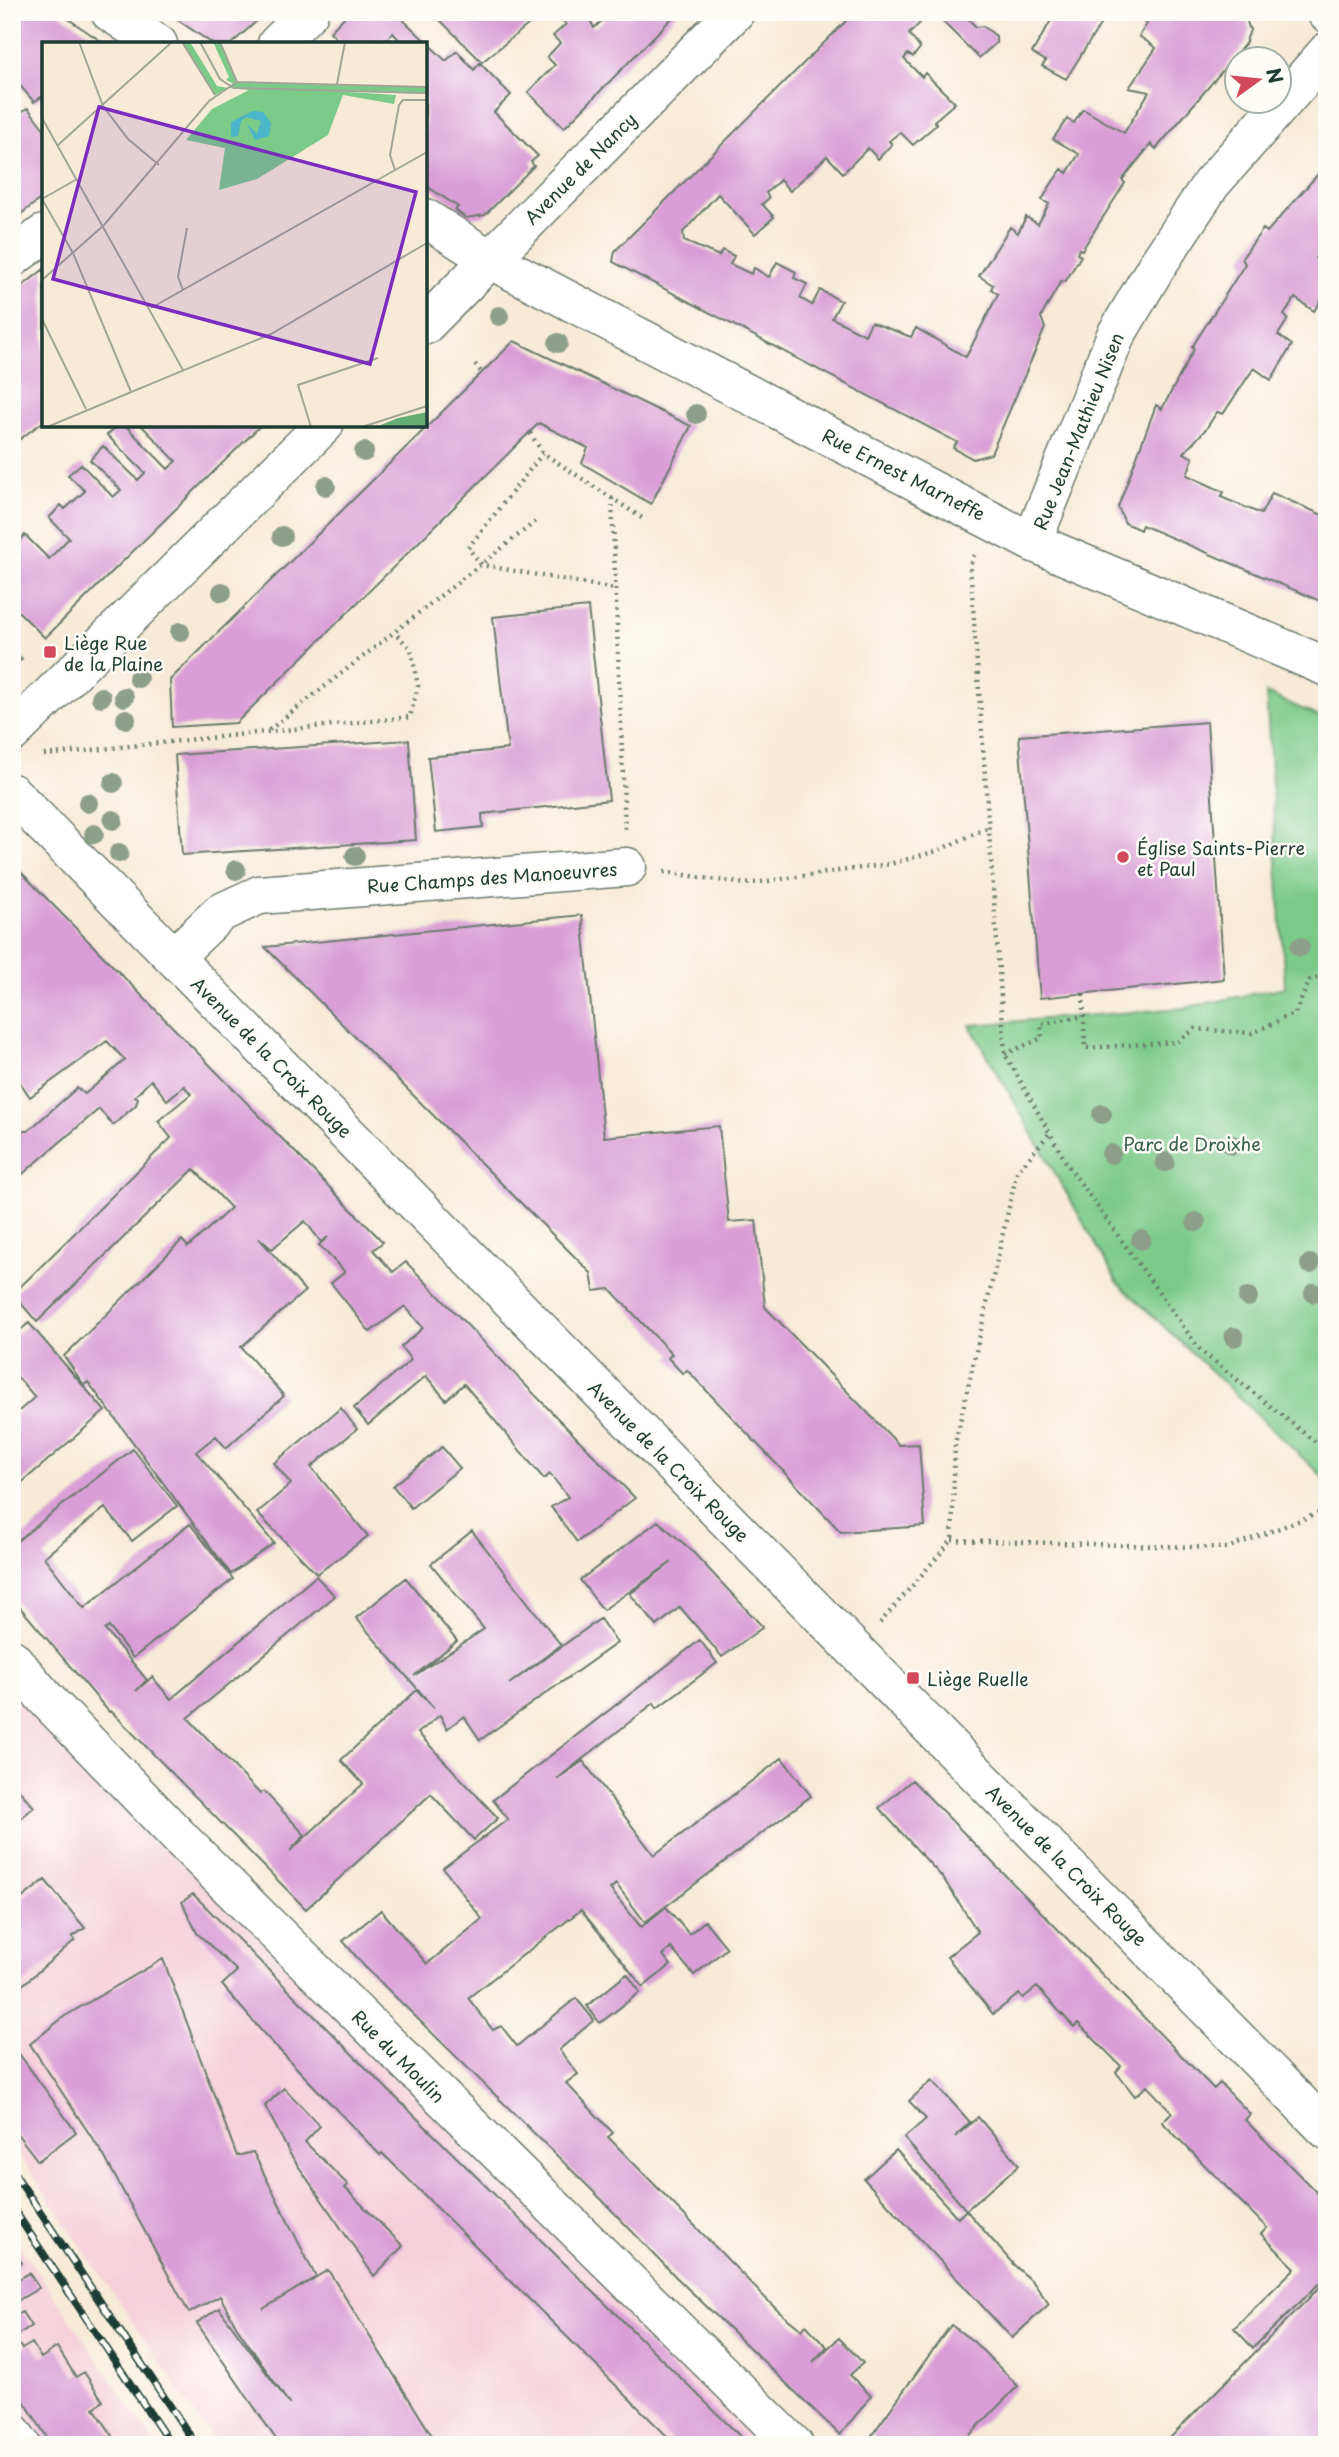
<svg xmlns="http://www.w3.org/2000/svg" width="1339" height="2457" font-family="'Playpen Sans',sans-serif">
  <style>
    .built { fill: #f5cfda }
    .green { fill: #7bca8a; stroke: #4d845f; stroke-width: 2 }
    .building { fill: #d99ed5 }
    .lines { fill: none; stroke-linecap: round; stroke-linejoin: round }
    .minor-casing { stroke: #6b7a6d; stroke-width: 41 }
    .path { stroke: #6b7a6d; stroke-width: 4.5; stroke-dasharray: 2 5; stroke-linecap: butt }
    .minor { stroke: #fff; stroke-width: 38 }
    .rail-casing { stroke: #1f3d34; stroke-width: 8 }
    .rail { stroke: #fdfcf7; stroke-width: 5; stroke-dasharray: 16; stroke-linecap: butt }
    .tree { fill: #8d9f89 }
    .poi-dot { fill: #d1495b; stroke: #fdfcf7; stroke-width: 2.5 }
    .labels { text-anchor: middle; dominant-baseline: central; stroke-width: 5; stroke-linejoin: round; paint-order: stroke }
    .street-label { font-size: 18px; fill: #1f3d34; stroke: #fdfcf7 }
    .poi-label { font-size: 18px; fill: #1f3d34; stroke: #fdfcf7; text-anchor: start }
    .park-label { font-size: 18px; fill: #36604a; stroke: #fdfcf7 }
    .inset-road { fill: none; stroke: #a1a596; stroke-width: 2 }
    .view { fill: #7b2cbf; fill-opacity: 0.15; stroke: #7b2cbf; stroke-width: 3.5 }
    .inset-edge { fill: none; stroke: #1f3d34; stroke-width: 3.5 }
  </style>
  <rect width="100%" height="100%" fill="#fdfcf7"/>
  <filter id="ink" filterUnits="userSpaceOnUse"><feTurbulence type="fractalNoise" baseFrequency=".0143" numOctaves="2"/><feDisplacementMap in="SourceGraphic" scale="14" xChannelSelector="R" yChannelSelector="G"/><feConvolveMatrix kernelMatrix="1 2 1 2 8 2 1 2 1" color-interpolation-filters="sRGB"/></filter>
  <filter id="wash" filterUnits="userSpaceOnUse"><feTurbulence type="fractalNoise" baseFrequency=".00686" numOctaves="4" result="noise"/><feDisplacementMap in="SourceGraphic" scale="28" xChannelSelector="R" yChannelSelector="G"/><feGaussianBlur stdDeviation="1.57" result="paint"/><feColorMatrix in="noise" values="0 0 0 0 0 0 0 0 0 0 0 0 0 0 0 0 0 1.4 0 .05"/><feComposite in="paint" operator="in"/></filter>
  <g filter="url(#wash)">
    <rect width="100%" height="100%" fill="#f7ebd7"/>
    <path class="built" d="M12,1659L800,2445H216L12,2144Z
      M12,2234L156,2445H12Z"/>
    <path class="green" d="M1266,693L1327,720V1481L1118,1283L970,1025L1184,1008L1285,987Z"/>
    <g id="blocks">
      <path class="building" d="M12,12H58L105,44H44V100L41,97L34,102L17,82L12,80Z
        M166,12H267L231,44H213Z
        M349,12H395L446,61L457,51L474,70L480,63L511,95L494,112L538,156L531,162L534,166L485,215L466,218L455,210L458,207L425,185V44H403L393,33L384,42L386,44H342L330,32Z
        M432,12H544L482,62Z
        M554,12H586L594,28L612,12H678L564,128L528,92L555,65L547,57L560,43L553,36L566,24Z
        M855,12H931L909,34L920,48L913,57L908,54L904,59L922,77L925,73L955,103L934,121L937,124L913,145L900,132L889,141L892,144L878,159L868,148L843,173L827,156L790,191L780,180L766,193L769,198L762,204L774,217L755,234L718,194L683,232L684,241L719,256L722,250L734,256L730,264L751,274L754,268L769,277L777,262L796,272L794,278L807,284L800,298L812,305L820,290L841,301L832,318L865,335L871,322L911,337L916,328L966,357L998,294L991,289L993,285L979,276L1010,227L1018,233L1026,217L1038,224L1049,204L1042,200L1052,183L1062,169L1067,173L1079,154L1053,139L1067,119L1074,123L1083,109L1124,133L1149,92L1129,88L1156,48L1139,36L1147,24L1127,12H1238L1245,17L1250,30L1245,44L1156,149L1151,144L1122,180L1125,183L1082,250L1079,249L1077,254L1081,256L1065,282L1061,281L1041,317L1045,328L991,454L973,459L953,448L957,442L613,262L615,251Z
        M933,12H962L976,27L983,26L996,36V43L979,58Z
        M1056,12H1108L1066,79L1042,66L1046,61L1032,53Z
        M28,108L44,129V196L12,221V132L22,125L16,115Z
        M1327,164V240L1315,258L1327,266V291L1314,311L1295,298L1284,315L1288,319L1278,335L1292,345L1271,380L1254,368L1223,414L1217,412L1206,429L1184,453L1193,458L1187,475L1224,492L1221,497L1261,514L1272,493L1327,517V604L1142,525L1140,530L1125,523L1118,507L1156,405L1162,409L1194,349L1192,347L1245,264L1242,258L1263,229L1267,232Z
        M44,269V421L12,445V294Z
        M514,341L691,426L651,504L582,463L588,448L539,423L236,723L172,727L170,680Z
        M118,425H125L168,469L176,461L141,425H261L45,638L12,605V588L20,580L18,578L12,583V549L25,535L49,559L69,538L49,518L61,505L65,509L85,491L68,475L81,464L113,497L121,490L90,460L103,446L138,480L145,473L107,435Z
        M588,607L609,800L482,814L483,827L436,832L428,757L508,749L493,617Z
        M12,649L22,659L12,668Z
        M1207,722L1224,979L1040,998L1019,736Z
        M409,740L416,840L182,855L175,755Z
        M12,863L383,1242L373,1250L393,1272L406,1262L635,1498L577,1542L551,1507L568,1497L550,1474L544,1479L464,1384L446,1400L426,1376L368,1425L354,1408L411,1360L401,1347L423,1328L405,1306L370,1332L331,1283L345,1272L319,1245L328,1237L321,1242L305,1221L272,1249L259,1238L305,1291L241,1347L284,1396L226,1448L216,1436L196,1452L274,1543L231,1574L88,1382L84,1385L64,1356L182,1240L188,1247L231,1208L194,1169L37,1322L13,1294L171,1138L158,1121L191,1094L184,1086L167,1100L151,1080L135,1096L138,1098L136,1105L113,1125L99,1109L12,1183L13,1130L28,1131L77,1088L85,1094L125,1060L107,1041L30,1097L15,1075L12,1077Z
        M582,915L604,1137L719,1126L729,1222L756,1220L765,1307L899,1445L919,1444L925,1526L841,1532L687,1370L683,1374L668,1358L672,1354L610,1289L594,1291L591,1273L265,947Z
        M29,1323L105,1411L12,1491V1417L35,1397L12,1371V1337Z
        M341,1408L357,1429L311,1467L368,1536L317,1574L257,1513L291,1484L274,1463Z
        M442,1447L460,1468L411,1508L393,1486Z
        M133,1449L177,1506L132,1541L105,1508L44,1557L84,1608L190,1524L233,1579L133,1658L109,1627L105,1630L147,1680L136,1691L152,1677L171,1699L316,1576L335,1596L188,1718L260,1794L264,1791L305,1835L290,1851L363,1784L341,1760L417,1690L434,1708L356,1618L406,1578L457,1641L414,1676L484,1629L431,1564L472,1531L561,1645L509,1684L600,1619L617,1643L480,1740L464,1716L447,1729L440,1715L418,1733L498,1818L474,1840L431,1794L306,1909L111,1711L109,1712L12,1598V1545Z
        M658,1521L690,1549L763,1627L722,1657L680,1607L657,1626L630,1594L672,1562L603,1610L580,1580Z
        M700,1640L717,1663L657,1708L654,1703L557,1779L583,1761L654,1855L782,1758L811,1796L645,1922L616,1884L610,1889L641,1927L666,1907L689,1934L705,1921L727,1948L694,1975L671,1948L663,1955L671,1965L643,1987L581,1910L468,1998L493,2030L501,2026L517,2046L576,1998L594,2020L559,2050L578,2074L566,2083L613,2133L608,2137L778,2311L802,2330L806,2325L827,2347L813,2362L839,2338L863,2363L850,2375L871,2396L840,2435L677,2278L600,2198L365,1967L343,1941L381,1910L427,1964L482,1919L443,1868L508,1819L493,1800Z
        M912,1780L1214,2089L1220,2083L1250,2114L1245,2120L1327,2203V2276L1253,2348L1234,2328L1295,2268L1261,2234L1267,2228L1162,2122L1172,2112L1147,2086L1135,2096L1116,2072L1121,2066L1078,2023L1074,2027L1037,1987L1023,1998L1019,1994L993,2014L947,1957L978,1932L943,1878L879,1808Z
        M12,1782L34,1807L12,1826Z
        M45,1880L85,1928L72,1937L75,1940L12,1994V1906Z
        M193,1894L371,2073L749,2445H676L382,2153L380,2155L265,2035L222,1985L237,1971L197,1933L182,1902Z
        M163,1959L237,2156L253,2152L316,2277L263,2309L328,2270L438,2445H280L197,2323L219,2308L290,2405L236,2326L220,2296L189,2313L104,2156L30,2044L65,2016Z
        M627,1974L640,1992L600,2023L587,2006Z
        M12,2044L76,2132L38,2161L12,2127Z
        M932,2080L970,2122L955,2137L978,2117L1019,2165L966,2210L904,2138L926,2119L909,2101Z
        M284,2088L320,2126L305,2142L348,2185L345,2188L403,2246L374,2276L290,2154L265,2106Z
        M896,2150L958,2218L966,2210L1014,2265L1033,2282L1049,2304L1012,2338L864,2179Z
        M16,2253L22,2263L12,2269V2255Z
        M29,2273L39,2288L12,2304V2283Z
        M1327,2280V2445H1163Z
        M22,2312L31,2326L14,2337L22,2349L32,2343L41,2358L57,2347L76,2377L84,2372L103,2401L94,2408L119,2445H52L12,2382V2313L14,2316Z
        M951,2325L973,2341L1018,2386L960,2445H870L876,2439L872,2435Z"/>
    </g>
  </g>
  <g filter="url(#ink)">
    <use href="#blocks" fill-opacity="0" stroke="#6b7a6d" stroke-width="2"/>
    <g class="lines">
      <defs>
        <path id="minor" d="M110,12L158,44
          M1326,12L1327,13
          M277,44L309,12
          M425,218L491,260L1032,542L1327,667
          M12,258L44,234
          M425,325L735,12
          M1032,542L1116,335L1156,267L1211,184L1327,52
          M12,733L324,425
          M12,793L1327,2130
          M174,957L220,913L259,895L627,867
          M12,1659L45,1698L182,1840L794,2445
          M12,2432L21,2445"/>
      </defs>
      <use href="#minor" class="minor-casing"/>
      <path class="path" d="M475,364L481,372
        M530,433L543,453L642,518
        M543,453L468,548L482,565L615,589
        M612,498L625,829
        M974,555L970,565L1005,1054L1069,1167L1201,1351L1327,1451
        M269,730L535,522
        M44,755L410,717L418,686L411,649L394,632
        M664,872L746,884L890,864L937,851L989,827
        M1083,994L1085,1048L1177,1042L1195,1029L1252,1033L1295,1013L1310,980L1327,975
        M1005,1054L1042,1038L1041,1024L1084,1016
        M952,1540L1227,1548L1327,1510
        M880,1623L952,1540L955,1444L1017,1172L1049,1134"/>
      <use href="#minor" class="minor"/>
      <defs>
        <path id="rail" d="M12,2170L196,2445
          M12,2207L171,2445"/>
      </defs>
      <use href="#rail" class="rail-casing"/>
      <use href="#rail" class="rail"/>
    </g>
    <g class="tree">
      <circle cx="499" cy="316" r="10"/>
      <circle cx="558" cy="343" r="10"/>
      <circle cx="696" cy="414" r="10"/>
      <circle cx="364" cy="452" r="10"/>
      <circle cx="326" cy="486" r="10"/>
      <circle cx="282" cy="536" r="10"/>
      <circle cx="222" cy="592" r="10"/>
      <circle cx="180" cy="632" r="10"/>
      <circle cx="138" cy="678" r="10"/>
      <circle cx="101" cy="697" r="10"/>
      <circle cx="124" cy="697" r="10"/>
      <circle cx="126" cy="719" r="10"/>
      <circle cx="113" cy="783" r="10"/>
      <circle cx="88" cy="803" r="10"/>
      <circle cx="113" cy="820" r="10"/>
      <circle cx="94" cy="834" r="10"/>
      <circle cx="119" cy="853" r="10"/>
      <circle cx="355" cy="856" r="10"/>
      <circle cx="236" cy="870" r="10"/>
      <circle cx="1300" cy="947" r="10"/>
      <circle cx="1102" cy="1114" r="10"/>
      <circle cx="1232" cy="1145" r="10"/>
      <circle cx="1111" cy="1154" r="10"/>
      <circle cx="1165" cy="1162" r="10"/>
      <circle cx="1196" cy="1222" r="10"/>
      <circle cx="1141" cy="1240" r="10"/>
      <circle cx="1310" cy="1264" r="10"/>
      <circle cx="1314" cy="1293" r="10"/>
      <circle cx="1248" cy="1297" r="10"/>
      <circle cx="1234" cy="1337" r="10"/>
    </g>
  </g>
  <g class="poi-dot">
    <rect x="43" y="645" width="14" height="14" rx="3.5"/>
    <circle cx="1123" cy="857" r="7"/>
    <rect x="906" y="1671" width="14" height="14" rx="3.5"/>
  </g>
  <g class="labels">
    <g class="street-label">
      <text transform="translate(580 168) rotate(-45)">Avenue de Nancy</text>
      <text transform="translate(1078 431) rotate(-68)">Rue Jean-Mathieu Nisen</text>
      <text transform="translate(904 474) rotate(27)">Rue Ernest Marneffe</text>
      <text transform="translate(492 877) rotate(-4)">Rue Champs des Manoeuvres</text>
      <text transform="translate(272 1057) rotate(45)">Avenue de la Croix Rouge</text>
      <text transform="translate(669 1461) rotate(45)">Avenue de la Croix Rouge</text>
      <text transform="translate(1067 1865) rotate(45)">Avenue de la Croix Rouge</text>
      <text transform="translate(399 2056) rotate(45)">Rue du Moulin</text>
    </g>
    <g class="poi-label">
      <text x="64" y="642">Liège Rue<tspan x="64" dy="21">de la Plaine</tspan></text>
      <text x="1137" y="847">Église Saints-Pierre<tspan x="1137" dy="21">et Paul</tspan></text>
      <text x="927" y="1678">Liège Ruelle</text>
    </g>
    <g class="park-label">
      <text x="1192" y="1143">Parc de Droixhe</text>
    </g>
  </g>
  <g transform="translate(42 42)">
    <rect width="385" height="385" fill="#f7ebd7"/>
    <path d="M140,0H148L175,44L186,46L173,53ZM171,0H178L195,40L385,45V52L291,49L354,53L352,62L301,53L286,93L215,137L177,148L183,106L144,98L170,67L207,48L187,46L192,42L184,38L187,35Z" fill="#7bca8a"/>
    <path d="M385,370V385H334L356,376Z" fill="#64ae76"/>
    <path d="M211,69L221,70L229,81L227,94L213,98L205,82L215,92L219,79L204,75L199,79L196,94L189,95V80Z" fill="#4bb5c9"/>
    <path class="inset-road" d="M37,0L61,64L86,97L117,123M140,0L173,53M158,0L178,37L192,46L385,51M178,0L195,40M295,42L303,0M0,76L141,328M16,103L130,0M353,128L348,113L357,63L361,58H385M0,157L31,211L89,350M0,157L35,137M0,238L62,183L167,59L195,40L385,45M141,248L136,235L145,186M109,266L385,110M0,277L44,367M5,385L229,292L385,201M269,385L256,343L336,316M320,385L385,364"/>
    <path class="view" d="M57,65L374,150L328,322L11,237Z"/>
    <rect width="385" height="385" class="inset-edge"/>
  </g>
  <rect width="1339" height="2457" fill="none" stroke="#fdfcf7" stroke-width="42"/>
  <g transform="translate(1258 80) rotate(75)"><circle r="33" fill="#fdfcf7" stroke="#a4b0a9" stroke-width="2"/>
  <path d="M0-5L12 26L0 18L-12 26Z" fill="#d1495b"/>
  <text y="-10" font-size="19" font-weight="bold" text-anchor="middle" fill="#1f3d34">N</text>
  </g>
</svg>
